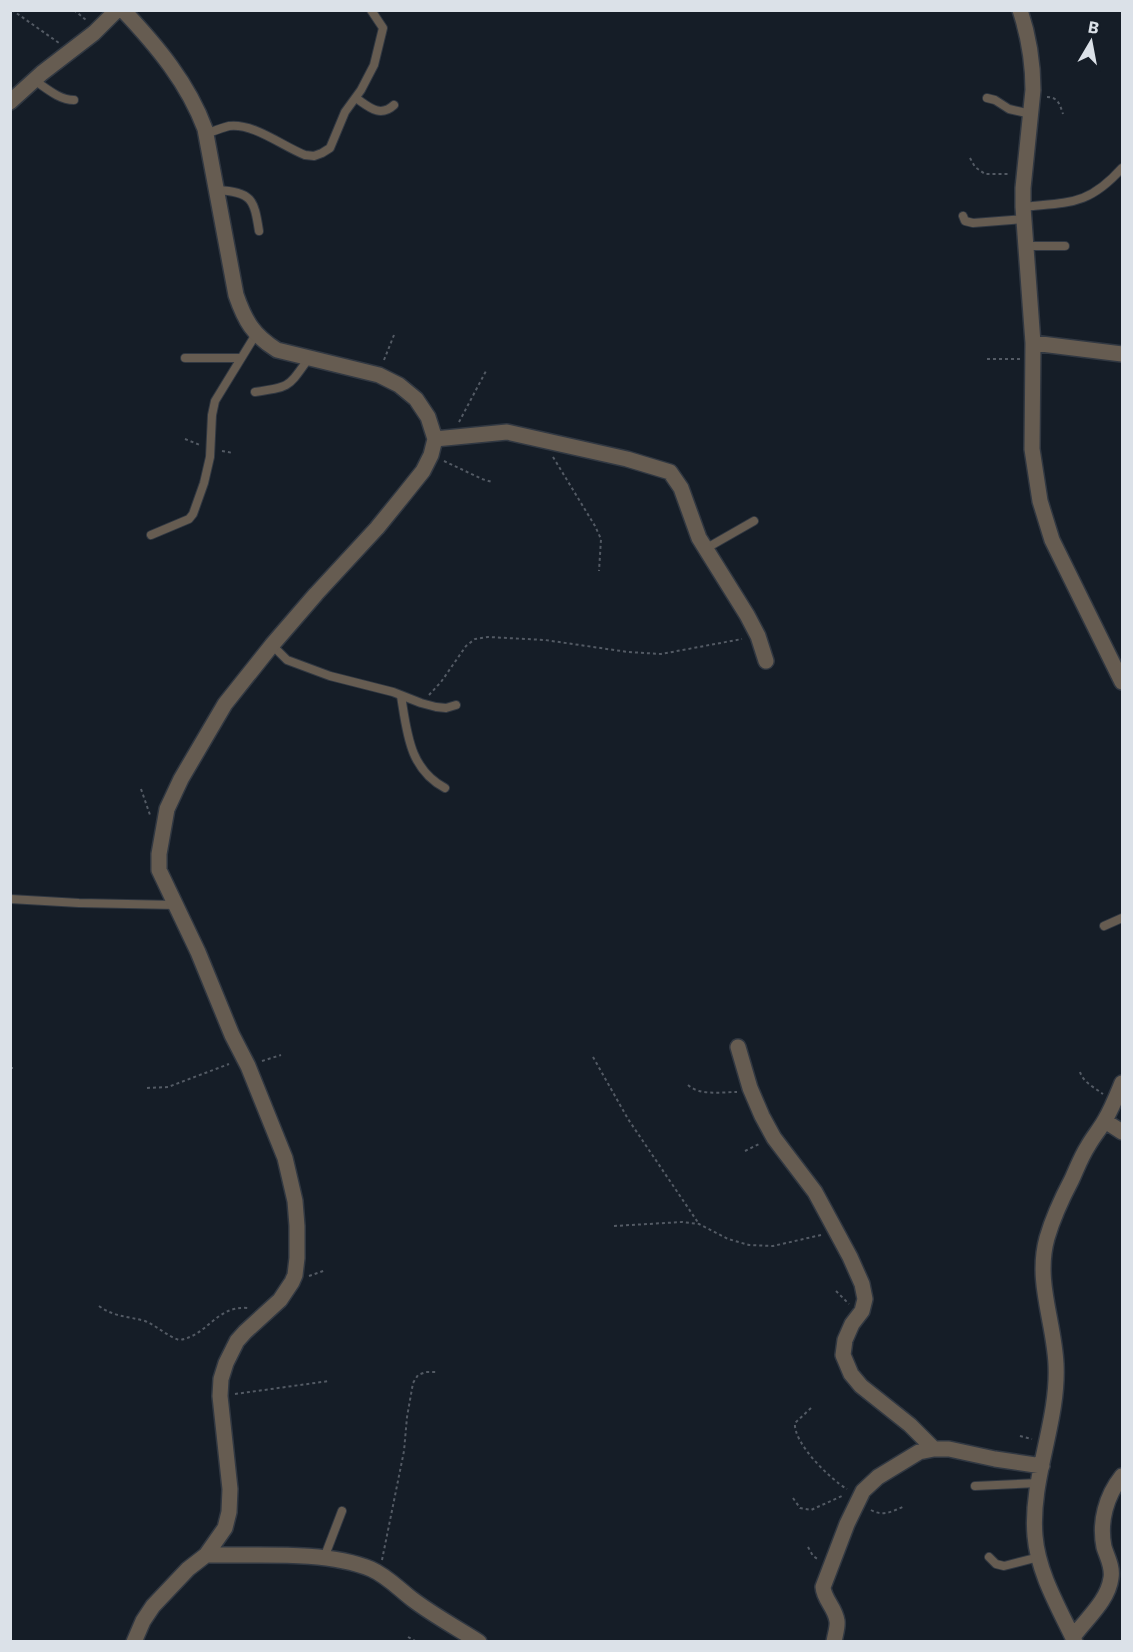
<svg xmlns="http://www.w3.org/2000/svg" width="1133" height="1652" font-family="Commissioner,sans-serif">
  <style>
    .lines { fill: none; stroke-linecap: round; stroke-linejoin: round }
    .service-casing { stroke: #313842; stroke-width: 10 }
    .minor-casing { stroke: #313842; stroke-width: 18 }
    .path { stroke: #535a64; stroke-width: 2; stroke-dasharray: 3 3; stroke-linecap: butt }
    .service { stroke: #665c51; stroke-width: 8 }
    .minor { stroke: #665c51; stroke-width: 15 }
  </style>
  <rect width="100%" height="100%" fill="#151d27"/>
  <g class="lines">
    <defs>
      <path id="service" d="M34,80C46,88 59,100 74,100
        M356,98C369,107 380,118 394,105
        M987,98L995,100L1009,109L1031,114
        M206,134C214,131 221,128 229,126C254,123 282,146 305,155L314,156L322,153L330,148L345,112L361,90L374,65L383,28L371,10
        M217,190C252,192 254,199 259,231
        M1023,207C1069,202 1088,206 1122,168
        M963,216L965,221L973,223L1023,219
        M1025,246H1065
        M185,358H241
        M255,392C291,387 288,387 309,358
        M151,535L189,519L193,514L204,483L210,457L212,415L215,401L256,334
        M705,549L754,521
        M272,645L287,660L330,676L393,692L421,703L436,707L446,708L456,705
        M401,696C407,732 409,769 445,788
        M10,899L79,903L176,905
        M1104,926L1122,918
        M975,1486L1039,1483
        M989,1557L996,1564L1004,1566L1039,1557
        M324,1558L342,1511"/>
      <path id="minor" d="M123,10C157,46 188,83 205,129L236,295C245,321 253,335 277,350L379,375L399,385L416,399L428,417L435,439L431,455L423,471L403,496L377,528L316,594L272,645L225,704L181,779L167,809L159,854V870L198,952L232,1035L248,1066L285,1158L295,1201L297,1226V1258L295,1275L292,1282L280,1300L245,1332L237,1341L226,1363L221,1379L220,1396L230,1489L229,1512L225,1528L206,1555L188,1569L153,1606L143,1621L134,1642
        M1020,10C1029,37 1033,62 1033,90L1023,188V207L1033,343L1032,449L1040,501L1052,540L1122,682
        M10,102L42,73L94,33L117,10
        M1033,343L1122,354
        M435,439L507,432L627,459L670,472L681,488L699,538L747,615L758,636L766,661
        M738,1047L750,1088L762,1116L774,1138L815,1192L850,1257L862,1284L865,1299L862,1311L852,1324L845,1340L843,1355L851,1374L861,1386L910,1425L934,1449
        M1105,1121L1122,1132
        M206,1555C256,1556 325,1550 371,1569C387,1576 399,1589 412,1599C433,1615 457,1628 479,1642
        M1073,1637C1086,1619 1108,1601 1111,1578C1113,1567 1107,1557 1104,1547C1099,1522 1106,1496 1122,1476
        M834,1642C835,1635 838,1627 837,1621C835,1607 824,1600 823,1587L847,1524L863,1491L878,1477L919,1452L934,1449H949L995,1459L1042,1466
        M1075,1642C1059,1608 1038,1573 1035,1536C1030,1479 1059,1421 1056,1364C1054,1321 1035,1281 1047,1238C1053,1217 1062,1198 1072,1179C1077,1168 1081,1157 1088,1146C1093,1137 1100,1129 1105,1120C1112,1108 1117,1095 1122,1083"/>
    </defs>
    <use href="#service" class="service-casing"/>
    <use href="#minor" class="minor-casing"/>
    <path class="path" d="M12,10L59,43
      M74,10L86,20
      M1047,97C1058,97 1060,105 1063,114
      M970,158L975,167L985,174H1010
      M987,359H1020
      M384,360L394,335
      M459,422L486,371
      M185,439L200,445
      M222,451L233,453
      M553,457L595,526L601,539L599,571
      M444,461L482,479L492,482
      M429,695L441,682L466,646L475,639L488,637L545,640L628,652L661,654L742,639
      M141,789L150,815
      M593,1057L628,1119L699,1224
      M262,1061L281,1055
      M10,1068H13
      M1080,1072C1083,1082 1095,1088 1103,1094
      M688,1085C700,1096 721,1092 737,1092
      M147,1088L168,1087L229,1064
      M745,1151L761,1143
      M614,1226L682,1222L699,1224L728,1239L749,1245L773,1246L821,1235
      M309,1276L326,1270
      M836,1291L849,1304
      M99,1306C114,1317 127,1316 145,1321C157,1326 167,1336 179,1340C208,1336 216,1305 248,1308
      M235,1394L329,1381
      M811,1408L795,1423C793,1443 830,1479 847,1489
      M1020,1436L1032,1439
      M793,1498L800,1508L811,1510L844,1495
      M871,1510C883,1517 893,1511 905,1506
      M808,1547L813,1556L819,1560
      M382,1560L404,1451L407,1417L413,1383L418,1375L426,1372H437
      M408,1637L417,1642"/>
    <use href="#service" class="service"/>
    <use href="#minor" class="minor"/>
  </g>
  <rect width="1133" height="1652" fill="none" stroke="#dbe1e8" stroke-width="24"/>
  <g transform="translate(1091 42) rotate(10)" stroke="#151d27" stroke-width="4.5" paint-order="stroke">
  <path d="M0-4.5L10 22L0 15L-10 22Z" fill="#dbe1e8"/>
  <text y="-9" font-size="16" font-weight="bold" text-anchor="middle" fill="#dbe1e8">B</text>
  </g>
</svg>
